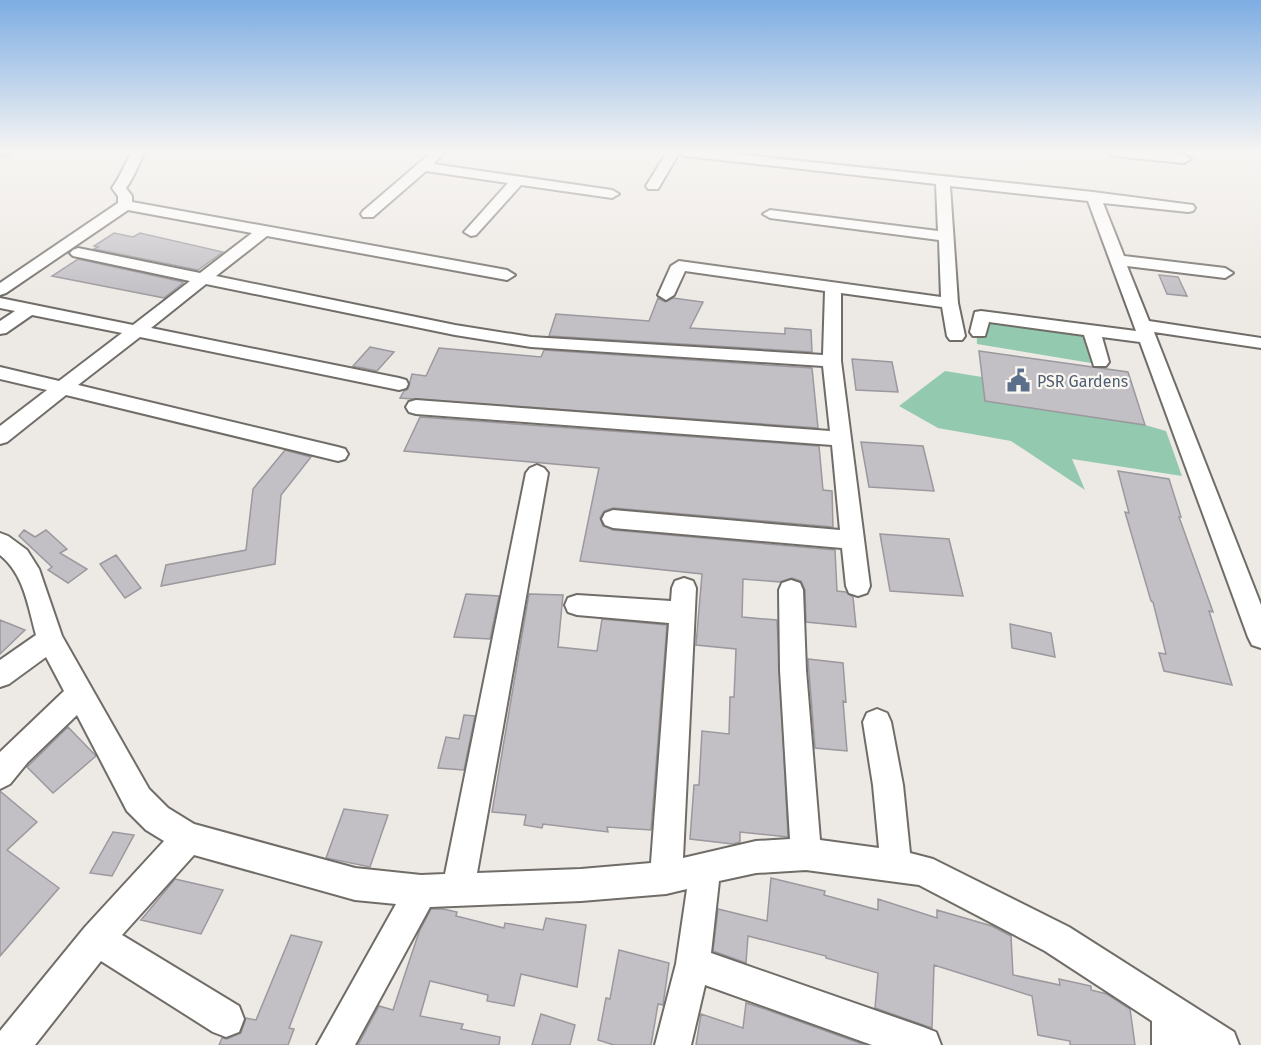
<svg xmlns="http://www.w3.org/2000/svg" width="1261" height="1045" font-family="'Fira Sans',sans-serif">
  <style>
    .green { fill: #93caaf }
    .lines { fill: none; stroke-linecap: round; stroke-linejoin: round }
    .river { fill: #7ca3dc; fill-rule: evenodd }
    .building { fill: #c2bfc5; stroke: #9b989e; stroke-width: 1.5 }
    .minor-casing { stroke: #706d68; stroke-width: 4 }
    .minor { fill: #fff; fill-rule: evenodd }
    .labels { text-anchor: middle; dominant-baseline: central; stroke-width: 4.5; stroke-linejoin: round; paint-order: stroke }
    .service-label { font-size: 16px; fill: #4e5e75; stroke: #faf7f1; text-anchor: start }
  </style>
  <rect width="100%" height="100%" fill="#ede9e4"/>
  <path class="green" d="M976,312L1089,330L1097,364L977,344Z
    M945,371L982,377L985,401L1145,425L1166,431L1182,476L1072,459L1085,490L1011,441L938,428L899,406Z"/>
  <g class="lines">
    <path class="river" d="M0,152H14L11,157L0,159Z"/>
  </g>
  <path class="building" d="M114,233L133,237L140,233L223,252L198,270L94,249L98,247L94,246Z
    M78,259L183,282V283L164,298L52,276Z
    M1159,275L1178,277L1187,296L1167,294Z
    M658,298L665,302L673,298L703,302L690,328L785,334V328L811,330L812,352L549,336L556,314L649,321Z
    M370,347L394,352L377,371L353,366Z
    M439,348L541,357L544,350L812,368L818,428L400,398L404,391L408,389L412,374L426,376Z
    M979,351L1128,372L1145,425L985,401Z
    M852,359L892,362L898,392L856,390Z
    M420,417L819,446L823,490L832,491L833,527L613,508L604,511L600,518L603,526L613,530L835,550L837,591L846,592L853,597L856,627L806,622L805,590L801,581L792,578L780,582L743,579L742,617L777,620L788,837L740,832V842L733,844L690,839L694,785H699L702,731L729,734L730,697H734L736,649L696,645L702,574L580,561L599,468L404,451Z
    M861,442L923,446L934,491L869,487Z
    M285,450L311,457L281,495L275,564L161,586L166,565L246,550L253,489Z
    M1118,471L1169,479L1181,517H1179L1213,612L1209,611L1232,685L1164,671L1159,653L1166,654L1153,602L1151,601L1125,512L1129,513Z
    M24,530L35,537L46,530L67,549L60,553L87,569L68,583L48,570L52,567L19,536Z
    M880,534L949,539L963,596L890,591Z
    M116,555L141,588L125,598L100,564Z
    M466,594L499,596L490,639L454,637Z
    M529,594L563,595L558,647L597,651L602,619L667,625L651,830L607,827L608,832L543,824L542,828L524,825L526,815L492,812Z
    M0,620L25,630L0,654Z
    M1010,624L1051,633L1055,657L1012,648Z
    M808,659L843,663L846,702L843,701L847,751L815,748Z
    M464,715L475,716L464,770L438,768L446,737L459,739Z
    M68,727L96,756L53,793L27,767Z
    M0,791L37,822L7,850L59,888L0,956Z
    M344,809L388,815L370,867L326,858Z
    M113,832L134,835L112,876L90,873Z
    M771,878L825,891L824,895L878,910V899L937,918V910L992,926L1011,936L1013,975L1060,985L1059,979L1091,986V990L1107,994L1130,1009L1135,1045H1070V1041L1038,1035L1032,996L934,965L932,1028L875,1008L878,973L826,958V956L748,936L746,963L713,951L718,909L767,921Z
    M175,879L223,890L201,934L141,920Z
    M431,909H443L457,912L456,916L504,928L505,923L543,930L546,918L586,925L577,987L521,974L514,1006L487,1001L488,995L430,981L420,1016L463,1024L461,1029L500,1037L499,1045H358L379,1006L393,1010L419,932Z
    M291,935L322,942L289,1028L294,1029L288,1045H219L222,1038L227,1039L241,1033L246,1018L256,1020Z
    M619,950L669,963L663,1005L658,1004L651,1045H614L598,1040L606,998L610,999Z
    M746,1003L762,1008L865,1045H696L701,1014L743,1028Z
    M541,1014L575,1025L570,1045H532Z"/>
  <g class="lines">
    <defs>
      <path id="minor" d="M133,152H145C138,164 135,176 126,188L132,196V202L507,270L515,275L507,280L267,236L216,276L455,325L531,337L823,355L825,291L685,271L674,295L666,300L658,295L671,266L679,261L941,297L939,240L770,218L763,214L770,210L938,231L936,184L685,156L679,153L658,189H648L646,186L667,152H716L1093,192L1193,205L1195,208L1193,211L1188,212L1103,203L1124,256L1225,268L1233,273L1225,278L1127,266L1149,321L1261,338V348L1154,332L1261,605V648L1252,645L1248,637L1140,342L1102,337L1109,362L1106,366H1094L1084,335L989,322L985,336H973L970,332L975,312L981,311L1136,331L1088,201L950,186L958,303L965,336L962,340H950L947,336L942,307L841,293V361L870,586L867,593L858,596L849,593L846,586L842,548L613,528L605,525L602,519L605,513L613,510L840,530L832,445L416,414L409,412L406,407L409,402L416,400L830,431L823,366L531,347L455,335L206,284L151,328L399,378L406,380L408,384L406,388L399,390L140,337L78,385L338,447L345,449L348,454L345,459L338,461L66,395L7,442L0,444V426L47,390L0,379V367L59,381L122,333L32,315L6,333L0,334V321L15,311L0,308V298L133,325L190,281L73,256L70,253L73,250L78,248L200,273L252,233L128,210L6,293L0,295V283L118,203V196L112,188C121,176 124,164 133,152Z
        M432,152H445L433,164L612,190L619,194L612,198L521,185L476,235L471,236L464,232L508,183L426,171L373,217H363L361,214L363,211Z
        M1107,152C1122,150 1180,149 1191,159L1184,163L1113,156Z
        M537,465L544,468L548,473L477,873L581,869L651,863L669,623L577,615L568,612L565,605L568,598L577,595L671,601L672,588L675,581L684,578L693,581L696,588L683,858L756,841L790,839L780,670L779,590L782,583L791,580L800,583L803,590L806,670L820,840L879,848L873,785L863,722L867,713L877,709L887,713L891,722L903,785L910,853L933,859L1069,927L1234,1032L1239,1045H1152V1021L1045,951L919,885L806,870L756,873L719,881L711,953L923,1027L936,1032L941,1045H872L705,985L691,1045H655L676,964L687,889L666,894L581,901L430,907L355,1045H317L396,904L355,900L194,855L122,935L239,1006L244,1019L239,1032L226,1037L213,1032L101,961L35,1045H0V1031L85,927L164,841L146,830L127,811L77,715L28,762L10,784L0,789V752L64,691L46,657L9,684L0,687V660L36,635C28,606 24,574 0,555V533L8,536L27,550L39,569L62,636L149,789L168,808L194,824L355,868L421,875L445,874L526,473L530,468Z"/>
    </defs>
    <use href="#minor" class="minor-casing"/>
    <use href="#minor" class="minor"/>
  </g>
  <linearGradient id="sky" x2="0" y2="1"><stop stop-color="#7dade3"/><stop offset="0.51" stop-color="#f7f5f3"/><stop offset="1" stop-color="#f7f5f3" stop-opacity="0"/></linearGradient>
  <rect width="1261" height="298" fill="url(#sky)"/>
  <defs>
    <symbol id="civic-bare" viewBox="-9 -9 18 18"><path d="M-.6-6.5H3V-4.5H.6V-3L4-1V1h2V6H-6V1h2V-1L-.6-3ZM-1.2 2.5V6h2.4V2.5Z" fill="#5c6f8a" stroke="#faf7f1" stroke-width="2.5" paint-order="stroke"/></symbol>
  </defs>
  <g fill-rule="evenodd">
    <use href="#civic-bare" x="1002" y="364" width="33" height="33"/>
  </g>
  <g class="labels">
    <g class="service-label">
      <text x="1037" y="381">PSR Gardens</text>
    </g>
  </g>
</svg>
